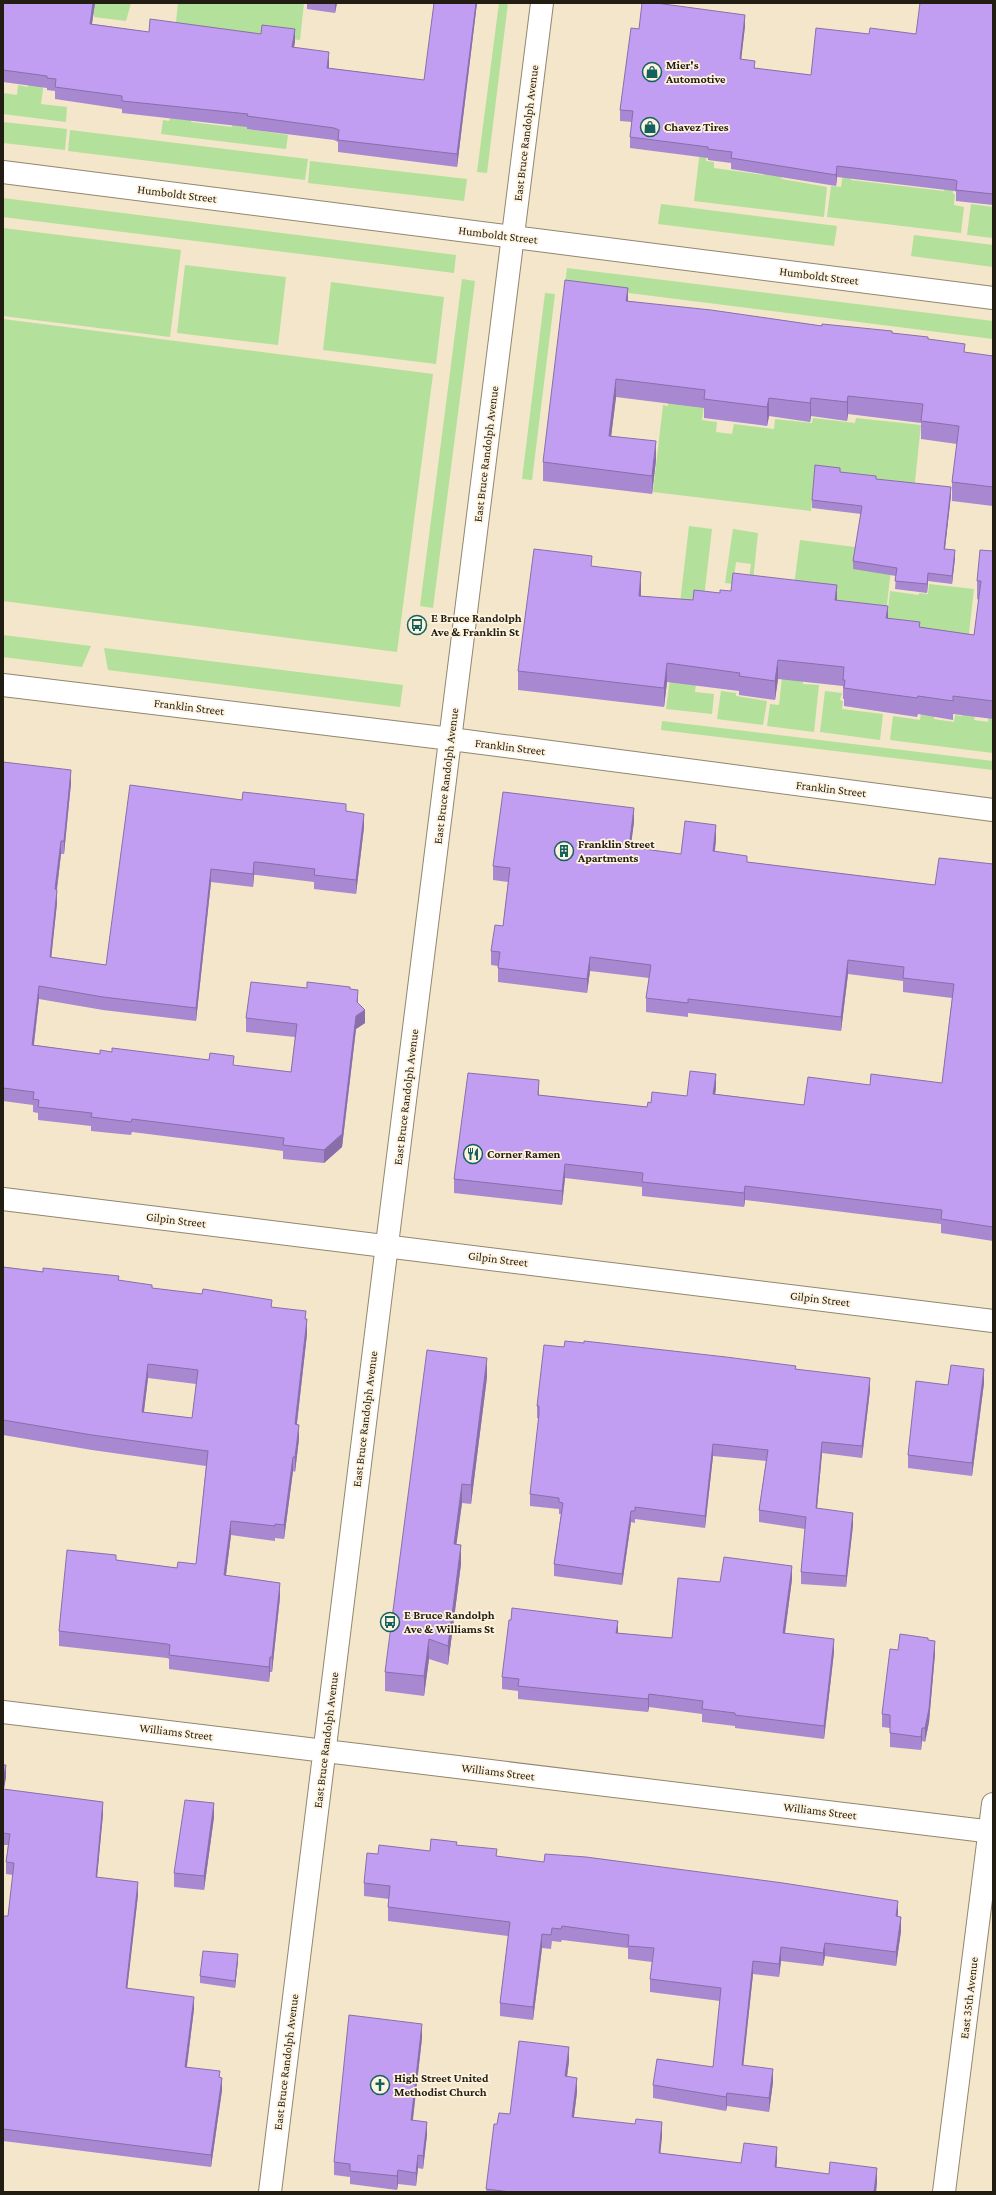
<svg xmlns="http://www.w3.org/2000/svg" width="996" height="2195" font-family="'Crimson Pro',serif">
  <style>
    .green { fill: #b3e09a }
    .lines { fill: none; stroke-linecap: round; stroke-linejoin: round }
    .street-casing { stroke: #92866e; stroke-width: 24 }
    .secondary-casing { stroke: #92866e; stroke-width: 24 }
    .street { stroke: #fff; stroke-width: 22 }
    .secondary { stroke: #fff; stroke-width: 22 }
    .wall { fill: #a788d1; fill-rule: evenodd }
    .shaded-wall { fill: #886faa }
    .building { fill: #c29ef3; stroke: #886faa; fill-rule: evenodd }
    .labels { text-anchor: middle; dominant-baseline: central; stroke-width: 3.5; stroke-linejoin: round; paint-order: stroke }
    .poi-label { font-size: 12px; font-weight: bold; fill: #211d13; stroke: #fef3de; text-anchor: start }
    .street-label { font-size: 12px; fill: #211d13; stroke: #fef3de }
  </style>
  <rect width="100%" height="100%" fill="#f3e6cb"/>
  <path class="green" d="M94,3H131L126,21L94,17Z
    M178,3H304L300,40L261,35L175,32Z
    M499,3H508L487,173L477,172Z
    M201,40L191,122L232,127L235,105L256,50L247,129L288,135L286,149L161,134L163,120L169,121Z
    M31,61L45,74L41,104L67,107L66,122L3,114V93L17,95L18,85L28,87Z
    M3,122L67,129L65,150L3,143Z
    M70,130L308,159L305,180L68,151Z
    M701,142L708,143L706,161L714,162V168L764,175L766,168L777,170L782,179L827,187L824,217L694,201Z
    M310,161L467,179L464,201L308,183Z
    M843,174L851,175V180L944,191L945,186L953,187V194H955L954,205L964,207L961,233L827,217L831,186L841,187Z
    M3,198L456,255L454,273L3,217Z
    M661,204L837,226L834,246L658,224Z
    M971,204L993,207V238L967,235Z
    M3,228L181,250L170,337L3,316Z
    M914,235L993,245V267L911,256Z
    M185,265L286,277L278,345L177,333Z
    M567,268L993,321V339L565,285Z
    M462,279L475,281L433,608L420,606Z
    M331,282L444,297L436,364L323,350Z
    M545,293L555,294L532,480L522,479Z
    M3,319L433,374L397,652L3,601Z
    M668,402L704,405L702,420L717,422L716,432L732,434L734,424L774,429L775,419L812,423L813,418L855,423L856,418L921,425L914,491L815,472L811,511L653,492L663,405L668,406Z
    M689,526L712,529L703,606L680,603Z
    M733,529L758,533L753,581L749,580L751,564L736,562L733,584L725,583Z
    M800,540L893,552L885,621L782,676Z
    M929,584L974,589L967,651L887,620L890,591L919,595V593L928,594Z
    M676,633L701,640L695,692L714,694L712,714L666,709Z
    M3,635L91,646L82,667L3,657Z
    M104,648L403,685L400,707L108,670Z
    M782,678L803,680V684L819,685L814,732L767,726L770,704L779,705Z
    M721,691L736,693V696L767,701L763,725L717,719Z
    M825,691L842,693L840,700L843,701L842,709L883,714L880,740L820,732Z
    M963,711L976,712L974,720L988,722L989,715L993,716V753L890,740L893,716L920,720L921,712L935,714L934,719L954,722L955,715L962,716Z
    M662,721L993,761V770L661,730Z"/>
  <g class="lines">
    <defs>
      <path id="street" d="M3,172L993,298
        M3,1199L993,1321
        M944,2192L993,1804"/>
      <path id="secondary" d="M3,685L451,739L993,810
        M3,1712L993,1832
        M270,2192C360,1462 450,733 542,3"/>
    </defs>
    <use href="#street" class="street-casing"/>
    <use href="#secondary" class="secondary-casing"/>
    <use href="#street" class="street"/>
    <use href="#secondary" class="secondary"/>
  </g>
  <path class="wall" d="M3,3H95L92,24L149,32L295,41L294,47L329,65V68L424,80L477,3L457,167L338,152V142L334,140L247,129V127L122,113V109L55,99V91L47,90V88L3,82Z
    M307,3H337L335,13L307,9Z
    M993,3V205L956,201V192L955,191L837,177L836,186L731,169V163L708,160V158L630,148V137L632,122L620,121V110L639,29L745,26L741,59L755,68L811,75L869,34H916Z
    M628,301L822,326L892,333L928,339L965,353L993,356V506L952,501V482L957,444L921,439V423L848,414L847,421L811,416L810,422L769,416L767,426L704,418V408L616,397L611,436L656,460L652,494L543,481V462Z
    M840,472L876,479L951,495L945,549L955,558L952,584L928,581L927,593L895,589L896,576L853,569V561L861,514L812,508V500Z
    M993,551V719L953,714V720L918,714L917,717L844,706V699H843V686L778,679L775,700L739,695V691L667,682L664,707L518,690V671L592,566L641,591V596L693,600L720,593L731,591L837,600L888,618L920,627L974,635L979,600L977,599V581Z
    M3,762L71,783L64,854H61L57,890V903L51,957L106,965L242,800L346,812L364,827L356,894L314,889V882L257,875H254L253,887L211,882L196,1021L103,1010L39,999L34,1045L100,1054L234,1066L291,1072L295,1037L246,1032V1018L307,988L350,989L358,1003L365,1023L356,1029L342,1147L324,1163L283,1159V1151L132,1132L131,1135L91,1131V1126L38,1120V1113L33,1112V1105L3,1101Z
    M634,822L630,847L681,854L716,839L715,851L747,862L935,885L993,864V1241L941,1233V1224L745,1200L744,1207L642,1196V1187L565,1178L562,1205L454,1193V1179L539,1095L647,1107L651,1103L687,1096L716,1088L715,1094L804,1105L870,1085L942,1083L952,998L903,992V981L848,974L841,1031L688,1013V1017L646,1012V998L649,978L590,971L587,993L498,982V966L491,965V951L503,926L508,882L493,880V866Z
    M3,1267L119,1280L152,1288L272,1307L306,1319L307,1334L297,1424L299,1439L295,1472L293,1471L284,1539L275,1538V1541L231,1535L226,1575L280,1597L272,1672H270L269,1682L169,1669V1659L167,1658L59,1646V1631L116,1560L177,1568L196,1564L206,1466L92,1450L3,1435ZM148,1378L196,1384L192,1418L144,1412Z
    M564,1347L796,1369L870,1390L862,1458L822,1453L817,1508L853,1525L846,1587L801,1584V1572L805,1529L759,1522V1510L766,1461L713,1456L705,1528L635,1519V1523L631,1522L622,1585L554,1576V1564L561,1514H559V1509L530,1506V1494L539,1418H537V1406Z
    M487,1377L471,1504L462,1503L456,1544L461,1564L448,1665L429,1659L424,1696L385,1691V1672Z
    M984,1383L972,1476L908,1468V1455L948,1385Z
    M792,1579L785,1634L834,1652L824,1739L735,1728V1726L702,1722V1714L649,1707L648,1712L518,1699V1691L502,1689V1677L618,1633L672,1638L720,1582Z
    M928,1640L935,1654L929,1722L925,1742L922,1741L921,1750L890,1747V1728L882,1727V1714L898,1650Z
    M3,1765L6,1777L4,1789L103,1814L97,1877L138,1895L127,1988L194,2009L187,2067L220,2077L222,2090L211,2167L3,2141V1916H8L13,1875L6,1874V1862L8,1845H3Z
    M214,1817L204,1890L174,1887V1873Z
    M457,1845L497,1856L898,1914L897,1916L901,1931L896,1966L825,1956L823,1966L781,1961L779,1977L753,1974L743,2065L773,2082L769,2112L727,2106L726,2111L653,2098V2085L713,2067L720,2001L650,1992V1979L652,1962L628,1959V1948L562,1940L561,1942L552,1941L551,1949L542,1948L533,2020L500,2016V2003L508,1936L388,1921V1907L389,1899L364,1896V1883L378,1854L430,1851Z
    M238,1961L235,1988L200,1983V1976Z
    M422,2038L413,2120L427,2135L423,2169L418,2168L416,2186L398,2184L397,2190L350,2184V2177L334,2175V2162Z
    M569,2061L567,2077L577,2092L574,2117L662,2136L660,2153L741,2163L777,2161L776,2167L877,2182L876,2192H486L497,2124L510,2114Z"/>
  <path class="shaded-wall" d="M93,3H95L90,36V24Z
    M335,3H337L335,13Z
    M476,3H477L457,167V154Z
    M745,15V26L740,70V59Z
    M295,29V41L292,59V47Z
    M329,52V65L327,80V68Z
    M837,166V177L836,186V175Z
    M628,288V306L626,301Z
    M616,379V397L609,454V436Z
    M848,396V414L847,421V402Z
    M769,398V416L767,426V407Z
    M811,398V416L810,422V403Z
    M656,441V460L652,494V476Z
    M951,487V495L944,557V549Z
    M955,550V558L952,584V576Z
    M641,572V591L639,614V596Z
    M928,573V581L927,593V584Z
    M837,585V604L835,600Z
    M888,606V625L886,618Z
    M778,660V679L775,700V681Z
    M667,663V682L664,707V688Z
    M71,770V783L64,854V841Z
    M634,808V822L629,861V847Z
    M364,814V827L356,894V880Z
    M716,825V839L713,865V851Z
    M61,841V854L55,903V889Z
    M254,862V875L253,887V874Z
    M211,869V882L196,1021V1008Z
    M57,890V903L50,970V957Z
    M590,957V971L587,993V979Z
    M848,960V974L841,1031V1017Z
    M39,986V999L32,1058V1045Z
    M358,990V1003L365,1010V1023L356,1029L342,1147L324,1163V1150L357,1002Z
    M716,1074V1088L713,1108V1094Z
    M539,1080V1094L538,1108V1095Z
    M565,1164V1178L562,1205V1191Z
    M745,1186V1200L744,1207V1193Z
    M307,1319V1334L295,1439V1424Z
    M487,1358V1377L471,1504V1485Z
    M148,1364V1378L142,1426V1412Z
    M984,1369V1383L972,1476V1463Z
    M870,1378V1390L862,1458V1446Z
    M299,1425V1439L295,1472V1457Z
    M822,1442V1453L816,1520V1508Z
    M713,1444V1456L705,1528V1516Z
    M293,1457V1471L284,1539V1525Z
    M462,1484V1503L454,1563V1544Z
    M631,1511V1522L622,1585V1574Z
    M853,1513V1525L846,1587V1576Z
    M231,1521V1535L224,1590V1575Z
    M461,1545V1564L448,1665V1646Z
    M792,1566V1579L783,1646V1633Z
    M280,1583V1597L272,1672V1657Z
    M618,1621V1633H616Z
    M429,1639V1659L424,1696V1676Z
    M834,1639V1652L824,1739V1726Z
    M935,1641V1654L929,1722L925,1742V1728Z
    M270,1657V1672L269,1682V1667Z
    M649,1694V1707L648,1712V1699Z
    M922,1728V1741L921,1750V1737Z
    M6,1765V1777L3,1793V1781Z
    M103,1802V1814L96,1889V1877Z
    M214,1803V1817L204,1890V1876Z
    M138,1882V1895L126,2000V1988Z
    M898,1901V1914L896,1929V1916Z
    M901,1917V1931L896,1966V1952Z
    M542,1934V1948L533,2020V2007Z
    M825,1943V1956L823,1966V1953Z
    M781,1947V1961L779,1977V1964Z
    M238,1954V1961L235,1988V1981Z
    M753,1961V1974L742,2078V2065Z
    M194,1997V2009L185,2079V2067Z
    M422,2024V2038L411,2134V2120Z
    M569,2047V2061L565,2091V2076Z
    M773,2069V2082L769,2112V2098Z
    M222,2078V2090L211,2167V2155Z
    M577,2078V2092L572,2131V2117Z
    M727,2093V2106L726,2111V2097Z
    M427,2122V2135L423,2169V2156Z
    M662,2122V2136L659,2167V2153Z
    M777,2147V2161L775,2182V2167Z
    M418,2155V2168L416,2186V2173Z
    M877,2168V2182L876,2192H874Z
    M398,2170V2184L397,2190V2176Z"/>
  <path class="building" d="M3,3H93L90,24L149,32L150,19L261,34L262,25L295,29L292,47L329,52L327,68L424,80L434,3H476L457,154L338,140L339,130L334,128L247,116L248,114L122,101V96L55,87L56,79L47,78V76L3,70Z
    M642,3H656L745,15L740,59L755,61L754,68L811,75L816,28L869,34L870,28L916,34L920,3H993V194L956,190L957,181L955,180L837,166L836,175L731,158L732,152L708,149V147L630,137L633,111L620,110L631,28L639,29Z
    M565,280L628,288L626,301L711,310L822,326V324L892,331V333L928,337V339L965,344L964,352L993,356V487L952,482L959,426L921,421L923,404L848,396L847,402L811,398L810,403L769,398L767,407L704,399L705,390L616,379L609,436L656,441L652,476L543,462Z
    M815,465L840,468V472L876,476V479L951,487L944,549L955,550L952,576L928,573L927,584L895,581L897,568L853,561L862,506L812,500Z
    M534,549L592,556L591,566L641,572L639,596L693,600L694,590L720,593V590L731,591L733,573L810,582L837,585L835,600L888,606L886,618L920,622L919,627L974,635L981,581H977L980,550L993,551V701L953,696V701L918,696L917,698L844,688L845,680H843L844,667L778,660L775,681L739,676L740,673L667,663L664,688L518,671Z
    M3,762L71,770L64,841H61L55,889L57,890L50,957L106,965L130,785L242,800L243,792L261,794L346,804V811L364,814L356,880L314,875L315,869L257,862H254L253,874L211,869L196,1008L103,997L39,986L32,1045L100,1054V1050L112,1052V1048L209,1060L210,1053L234,1056L233,1065L291,1072L297,1024L246,1018L251,982L307,988V982L350,987V989L358,990L357,1002L365,1010L356,1016L342,1134L324,1150L283,1145L284,1138L132,1119L131,1122L91,1117L92,1113L38,1107L39,1100L33,1099L34,1092L3,1088Z
    M503,792L634,808L629,847L681,854L685,821L716,825L713,851L747,856V862L935,885L939,858L993,864V1227L941,1219L942,1210L745,1186L744,1193L642,1182L643,1173L565,1164L562,1191L454,1179L468,1073L539,1080L538,1095L647,1107L648,1102L651,1103L652,1092L687,1096L690,1071L716,1074L713,1094L804,1105L808,1077L870,1085L871,1074L942,1083L954,984L903,978L904,967L848,960L841,1017L688,999V1003L646,998L651,965L590,957L587,979L498,968L500,952L491,951L495,925L503,926L510,868L493,866Z
    M3,1267L43,1272V1268L119,1276L118,1280L152,1285V1288L202,1294L203,1289L272,1300L271,1307L306,1311L305,1319H307L295,1424L299,1425L295,1457H293L284,1525L275,1524V1526L231,1521L224,1575L280,1583L272,1657H270L269,1667L169,1655L170,1645L167,1644L59,1631L67,1550L116,1555V1560L177,1568L178,1562L196,1564L208,1451L92,1435L3,1420ZM148,1364L198,1370L192,1418L142,1412Z
    M565,1341L584,1343V1341L726,1357L796,1366L795,1369L870,1378L862,1446L822,1442L816,1508L853,1513L846,1576L801,1572L806,1517L759,1510L768,1450L713,1444L705,1516L635,1507V1511H631L622,1574L554,1564L563,1503L559,1502V1498L530,1494L539,1414V1406H537L544,1345L564,1347Z
    M427,1350L487,1358L471,1485L462,1484L454,1544L461,1545L448,1646L429,1639L424,1676L385,1672Z
    M951,1365L984,1369L972,1463L908,1455L916,1381L948,1385Z
    M724,1557L792,1566L783,1633L834,1639L824,1726L735,1715V1713L702,1709L703,1701L649,1694L648,1699L518,1686L519,1679L502,1677L509,1620H511L512,1608L618,1621L616,1633L672,1638L678,1578L720,1582Z
    M900,1634L928,1638V1640L935,1641L929,1709L925,1728H922L921,1737L890,1733V1715L882,1714L890,1649L898,1650Z
    M3,1765H6L3,1781Z
    M3,1789L103,1802L96,1877L138,1882L126,1988L194,1997L185,2067L220,2071L219,2077L222,2078L211,2155L3,2129V1916H8L14,1863L6,1862L10,1834L3,1833Z
    M185,1800L214,1803L204,1876L174,1873Z
    M431,1839L457,1842L456,1845L497,1849L496,1856L544,1862L545,1854L586,1857L783,1883L898,1901L896,1916L901,1917L896,1952L825,1943L823,1953L781,1947L779,1964L753,1961L742,2065L773,2069L769,2098L727,2093L726,2097L653,2085L657,2059L713,2067L721,1988L650,1979L654,1948L628,1946L629,1935L562,1926L561,1929L552,1928L551,1935L542,1934L533,2007L500,2003L510,1922L388,1907L390,1886L364,1883L367,1853L378,1854L379,1845L430,1851Z
    M203,1951L238,1954L235,1981L200,1976Z
    M349,2015L422,2024L411,2120L427,2122L423,2156L418,2155L416,2173L398,2170L397,2176L350,2171V2164L334,2162Z
    M519,2041L569,2047L565,2076L577,2078L572,2117L635,2124L636,2119L662,2122L659,2153L741,2163L744,2143L777,2147L775,2167L829,2174L830,2162L877,2168L874,2192H511L486,2189L494,2124H497L499,2113L510,2114Z"/>
  <defs>
    <symbol id="shop-ring" viewBox="-11 -11 22 22"><circle r="9.5" fill="#fef3de" stroke="#13625d" stroke-width="1.5"/><path d="M-5-2.5h2.3a2.7 3.5 0 0 1 5.4 0H5L5.5 6h-11ZM-1.5-2.5h3a1.5 2.3 0 0 0-3 0Z" fill="#13625d"/></symbol>
    <symbol id="bus-ring" viewBox="-11 -11 22 22"><circle r="9.5" fill="#fef3de" stroke="#13625d" stroke-width="1.5"/><path d="M-5-6H5V4H4V6H2V4H-2V6H-4V4H-5ZM-3.5-4V0h7V-4ZM-3.5 1.2v1.5H-2V1.2ZM2 1.2v1.5H3.5V1.2Z" fill="#13625d"/></symbol>
    <symbol id="building-ring" viewBox="-11 -11 22 22"><circle r="9.5" fill="#fef3de" stroke="#13625d" stroke-width="1.5"/><path d="M-4-6H4V6H1V3H-1V6H-4ZM-2.5-4.3h1.7v1.8h-1.7ZM.8-4.3h1.7v1.8H.8ZM-2.5-1h1.7V.8h-1.7ZM.8-1h1.7V.8H.8Z" fill="#13625d"/></symbol>
    <symbol id="restaurant-ring" viewBox="-11 -11 22 22"><circle r="9.5" fill="#fef3de" stroke="#13625d" stroke-width="1.5"/><path d="M-5-6h1v4h1v-4h1v4h1v-4h1v5L-1.5 .5V6h-2V.5L-5-1ZM5-6V6H3V1.5H1.5Q1.5-4 5-6Z" fill="#13625d"/></symbol>
    <symbol id="church-ring" viewBox="-11 -11 22 22"><circle r="9.5" fill="#fef3de" stroke="#13625d" stroke-width="1.5"/><path d="M-1.2-6h2.4v3.5h3.3v2.4h-3.3V6h-2.4V-.1h-3.3v-2.4h3.3Z" fill="#13625d"/></symbol>
  </defs>
  <g fill-rule="evenodd">
    <use href="#shop-ring" x="641" y="61" width="22" height="22"/>
    <use href="#shop-ring" x="639" y="116" width="22" height="22"/>
    <use href="#bus-ring" x="406" y="614" width="22" height="22"/>
    <use href="#building-ring" x="553" y="840" width="22" height="22"/>
    <use href="#restaurant-ring" x="462" y="1143" width="22" height="22"/>
    <use href="#bus-ring" x="379" y="1611" width="22" height="22"/>
    <use href="#church-ring" x="369" y="2074" width="22" height="22"/>
  </g>
  <g class="labels">
    <g class="poi-label">
      <text x="666" y="65">Mier's<tspan x="666" dy="14">Automotive</tspan></text>
      <text x="664" y="127">Chavez Tires</text>
      <text x="431" y="618">E Bruce Randolph<tspan x="431" dy="14">Ave &amp; Franklin St</tspan></text>
      <text x="578" y="844">Franklin Street<tspan x="578" dy="14">Apartments</tspan></text>
      <text x="487" y="1154">Corner Ramen</text>
      <text x="404" y="1615">E Bruce Randolph<tspan x="404" dy="14">Ave &amp; Williams St</tspan></text>
      <text x="394" y="2078">High Street United<tspan x="394" dy="14">Methodist Church</tspan></text>
    </g>
    <g class="street-label">
      <text transform="translate(526 133) rotate(-83)">East Bruce Randolph Avenue</text>
      <text transform="translate(177 194) rotate(7)">Humboldt Street</text>
      <text transform="translate(498 235) rotate(7)">Humboldt Street</text>
      <text transform="translate(819 276) rotate(7)">Humboldt Street</text>
      <text transform="translate(486 454) rotate(-83)">East Bruce Randolph Avenue</text>
      <text transform="translate(189 707) rotate(7)">Franklin Street</text>
      <text transform="translate(510 747) rotate(7)">Franklin Street</text>
      <text transform="translate(446 776) rotate(-83)">East Bruce Randolph Avenue</text>
      <text transform="translate(831 789) rotate(7)">Franklin Street</text>
      <text transform="translate(406 1097) rotate(-83)">East Bruce Randolph Avenue</text>
      <text transform="translate(176 1220) rotate(7)">Gilpin Street</text>
      <text transform="translate(498 1259) rotate(7)">Gilpin Street</text>
      <text transform="translate(820 1299) rotate(7)">Gilpin Street</text>
      <text transform="translate(365 1419) rotate(-83)">East Bruce Randolph Avenue</text>
      <text transform="translate(176 1732) rotate(7)">Williams Street</text>
      <text transform="translate(326 1740) rotate(-83)">East Bruce Randolph Avenue</text>
      <text transform="translate(498 1772) rotate(7)">Williams Street</text>
      <text transform="translate(820 1811) rotate(7)">Williams Street</text>
      <text transform="translate(969 1998) rotate(-83)">East 35th Avenue</text>
      <text transform="translate(286 2062) rotate(-83)">East Bruce Randolph Avenue</text>
    </g>
  </g>
  <rect width="996" height="2195" fill="none" stroke="#211d13" stroke-width="8"/>
</svg>
